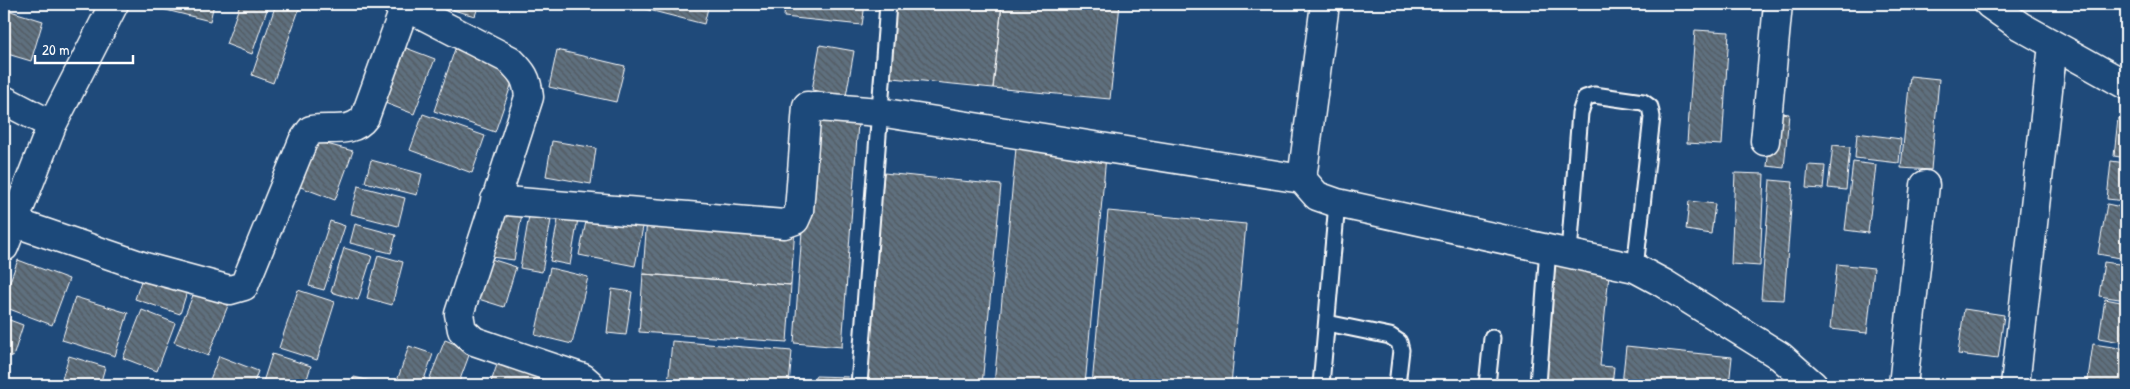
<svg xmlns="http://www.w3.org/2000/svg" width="2130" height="389" font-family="'Patrick Hand',sans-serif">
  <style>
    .building { fill: url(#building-back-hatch); stroke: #fff }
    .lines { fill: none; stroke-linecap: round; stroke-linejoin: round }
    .service-casing { stroke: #fff; stroke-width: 19 }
    .minor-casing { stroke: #fff; stroke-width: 31 }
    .service { stroke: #1f4a7a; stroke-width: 15 }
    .minor { stroke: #1f4a7a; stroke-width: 28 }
  </style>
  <defs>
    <pattern id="building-back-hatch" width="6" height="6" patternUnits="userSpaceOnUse" patternTransform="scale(1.25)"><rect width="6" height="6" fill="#5e6f7e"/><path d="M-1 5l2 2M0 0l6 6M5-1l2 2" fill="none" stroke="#535a60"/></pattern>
  </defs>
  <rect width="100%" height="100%" fill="#1f4a7a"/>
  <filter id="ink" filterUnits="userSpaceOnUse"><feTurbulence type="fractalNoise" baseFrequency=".02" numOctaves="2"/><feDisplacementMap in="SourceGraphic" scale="10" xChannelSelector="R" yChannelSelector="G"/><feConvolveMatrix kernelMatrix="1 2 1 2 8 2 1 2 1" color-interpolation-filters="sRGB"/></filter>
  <g filter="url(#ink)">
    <path class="building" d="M142,4H214L210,21Z
      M240,4H269L252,54L226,44Z
      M276,4H301L273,83L252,75Z
      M454,4H479L475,16L453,10Z
      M646,4H709L704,24L645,9Z
      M785,4H865L862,25L784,17Z
      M891,4H1002L993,88L883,77Z
      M1002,4H1120L1110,99L993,88Z
      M4,9L43,21L31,61L4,53Z
      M1695,30L1729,32L1722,145L1687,143Z
      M820,45L854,51L846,96L812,90Z
      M406,48L435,59L414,114L385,103Z
      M455,49L516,71L495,132L434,111Z
      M557,50L625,66L616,102L549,87Z
      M1910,76L1939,79L1931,170L1901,168Z
      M1773,112L1789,114L1784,168L1767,166Z
      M423,114L485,136L472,173L410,150Z
      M2118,118L2126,119V158L2114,156Z
      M810,119L858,123L842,347L794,343Z
      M1857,133L1901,139L1899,163L1855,158Z
      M552,141L596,148L591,184L546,176Z
      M319,142L353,151L335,200L298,186Z
      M1833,145L1850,147L1846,190L1828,188Z
      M1016,148L1106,156L1085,385H994Z
      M371,160L422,174L417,195L365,182Z
      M2111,161L2126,163V201L2107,199Z
      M1853,162L1876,165L1868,233L1845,230Z
      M1808,165L1825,166L1823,189L1806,188Z
      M884,173L1001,185L982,385H863Z
      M1735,173L1764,174L1760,266L1731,264Z
      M1770,180L1793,182L1784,300L1761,299Z
      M358,186L405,198L398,226L351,214Z
      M1689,201L1715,204L1711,234L1686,230Z
      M500,203L523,208L514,260L491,257Z
      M2107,204L2126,208V259L2098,254Z
      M530,210L552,214L542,272L520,268Z
      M560,210L579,213L570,265L550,261Z
      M1108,211L1246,224L1231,385H1092Z
      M587,217L643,227L635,266L579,255Z
      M647,217L795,227L791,285L643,274Z
      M330,221L345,226L324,290L309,286Z
      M355,224L396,235L391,253L350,243Z
      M344,248L372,256L358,300L331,292Z
      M378,255L403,262L392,305L367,298Z
      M485,257L516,267L504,307L472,297Z
      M1556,258L1610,263L1600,366L1614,367L1612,385H1543Z
      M18,260L69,279L52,325L4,307V297Z
      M2104,262L2126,265V300L2099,296Z
      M1837,264L1874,268L1867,333L1830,329Z
      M550,268L588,277L572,344L535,335Z
      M144,272L189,285L180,314L135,299Z
      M643,274L791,285L787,342L639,332Z
      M196,288L229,303L208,356L174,342Z
      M612,289L632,292L626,335L607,333Z
      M298,290L335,302L317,360L279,348Z
      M75,297L128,313L115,356L62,340Z
      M2105,299L2126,303V343L2099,338Z
      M1964,309L2004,315L1998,359L1958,354Z
      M142,310L175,323L157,371L123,358Z
      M4,318L23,325L13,357L4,354Z
      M445,340L471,350L458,385H427Z
      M672,341L792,351L789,385H668Z
      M2093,344L2126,349V385H2087Z
      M409,346L433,354L422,385H411L397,381Z
      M1626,346L1732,357L1729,385H1622Z
      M272,354L311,366L305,385H262Z
      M69,356L105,367L100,385H60Z
      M219,356L258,371L253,385H208Z
      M498,362L566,385H490Z
      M815,376L848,377L847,385H815Z
      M354,377L387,385H352Z"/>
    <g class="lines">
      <defs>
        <path id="service" d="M1569,253L1580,113L1585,98L1594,95L1643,102L1650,107L1652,117L1635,268
          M1327,323L1390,336L1399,342L1401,350L1397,385
          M859,385L888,4
          M1321,385L1337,203
          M1487,385L1492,338
          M1538,385L1548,248"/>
        <path id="minor" d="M397,4L405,6L510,60C523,73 527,78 529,97L459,314L462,330L474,341L583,378L591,385
          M1325,4L1302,179L1317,196L1337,203L1635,268L1663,283L1780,356L1813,385
          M1989,4L2020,26L2126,85
          M4,100L52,125
          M1765,141L1778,4
          M495,200L784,224L795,220L799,211L807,106L879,112L1302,179
          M13,222L145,267L230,290L244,286L303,141L311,130C330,127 353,134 365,117L406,4
          M4,247L52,125L114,4
          M1903,385L1925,185
          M2015,385L2053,45"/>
      </defs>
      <use href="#service" class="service-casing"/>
      <use href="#minor" class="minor-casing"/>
      <use href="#service" class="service"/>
      <use href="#minor" class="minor"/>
    </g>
  </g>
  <rect width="2130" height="389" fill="none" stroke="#1f4a7a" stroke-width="20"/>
  <rect x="10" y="10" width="2110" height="369" fill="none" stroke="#fff" stroke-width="2" filter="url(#ink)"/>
  <path d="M35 55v8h98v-8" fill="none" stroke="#ffffff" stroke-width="2.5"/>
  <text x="42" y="55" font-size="15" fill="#ffffff" stroke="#1f4a7a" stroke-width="4" paint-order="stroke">20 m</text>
</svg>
